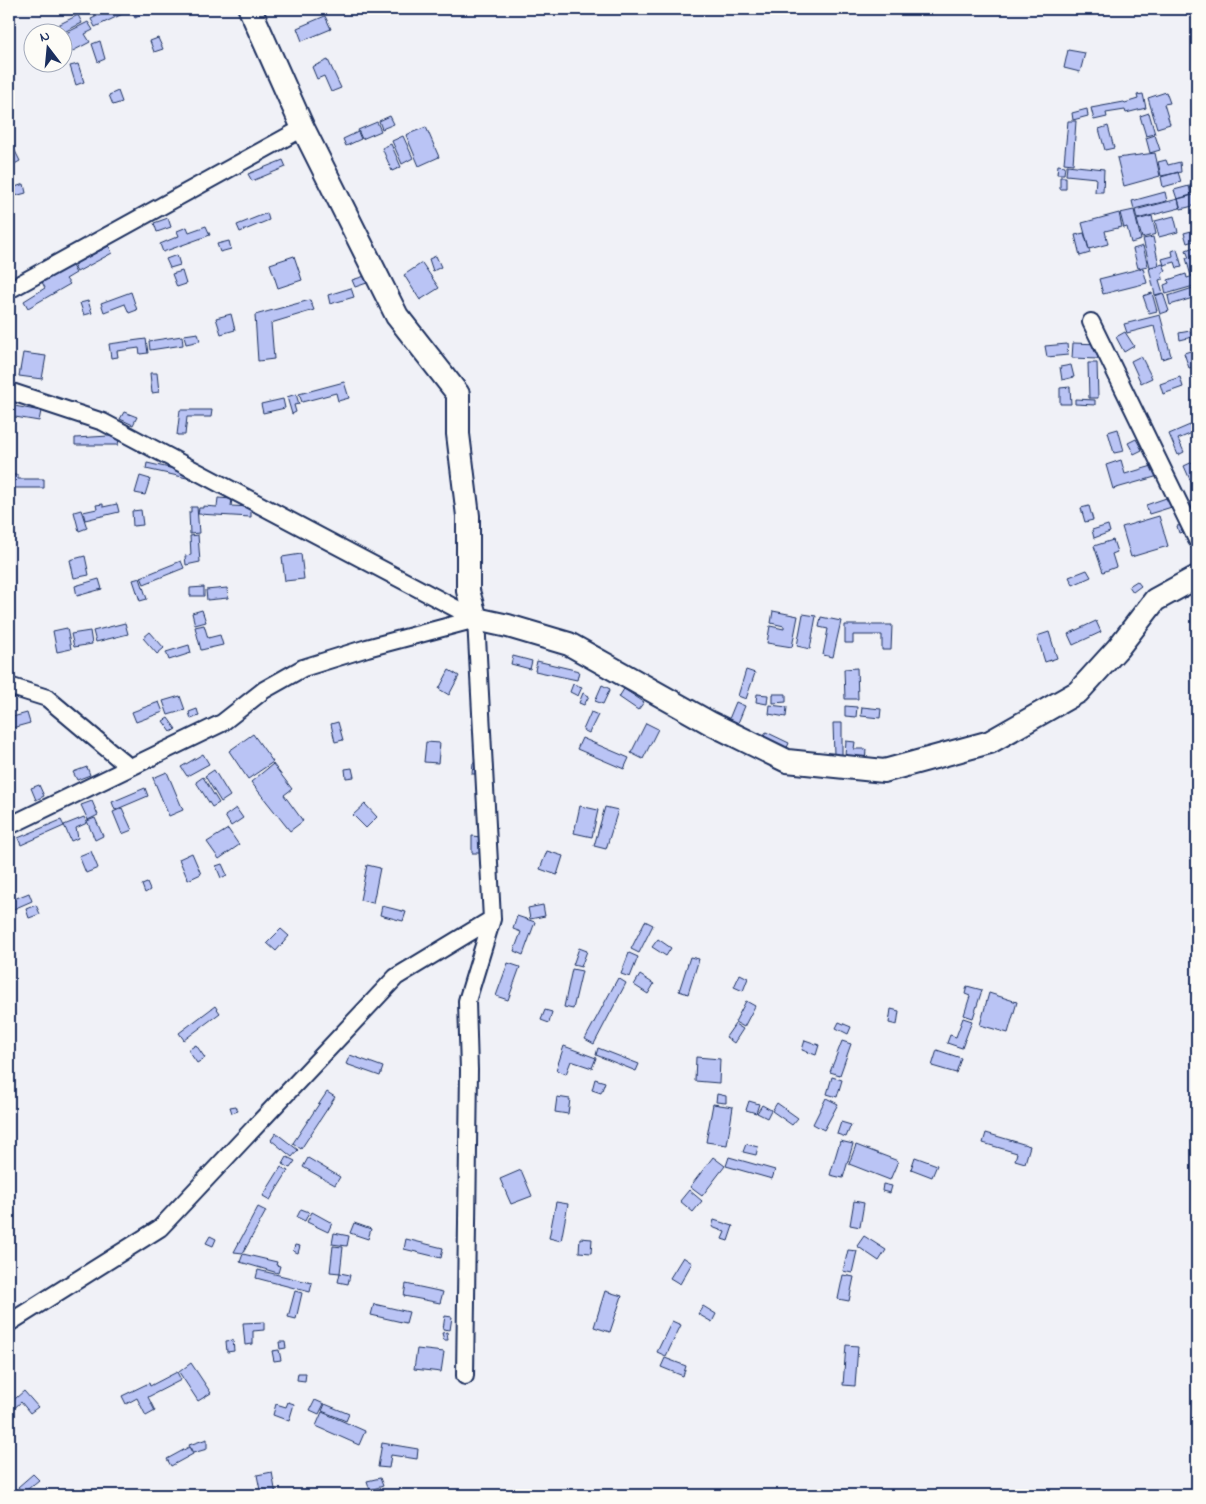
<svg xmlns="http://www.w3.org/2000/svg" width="1206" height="1504" font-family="'Indie Flower',sans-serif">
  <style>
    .building { fill: #bac4f5; stroke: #1b2f5e }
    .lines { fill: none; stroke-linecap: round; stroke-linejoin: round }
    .street-casing { stroke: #1b2f5e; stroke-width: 20 }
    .secondary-casing { stroke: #1b2f5e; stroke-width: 26 }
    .street { stroke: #fdfcf7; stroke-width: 16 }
    .secondary { stroke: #fdfcf7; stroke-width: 22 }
  </style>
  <rect width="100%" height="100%" fill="#f0f1f7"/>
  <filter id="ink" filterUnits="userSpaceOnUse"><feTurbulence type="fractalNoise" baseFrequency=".02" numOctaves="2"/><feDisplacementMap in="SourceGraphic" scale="10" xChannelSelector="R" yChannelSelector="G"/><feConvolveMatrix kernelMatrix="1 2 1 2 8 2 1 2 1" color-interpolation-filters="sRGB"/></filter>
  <g filter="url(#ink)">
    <path class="building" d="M113,9H140L144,14L135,18L131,10L95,27L91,19Z
      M78,15L82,23L62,33L56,32L54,27Z
      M325,16L331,29L302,41L297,28Z
      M88,22L93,30L85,34L90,42L67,54L62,45V35Z
      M158,38L163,49L154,52L150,41Z
      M100,41L105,59L98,62L92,44Z
      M1068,50L1085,53L1080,72L1064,68Z
      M328,60L341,88L331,92L324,76L317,79L312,67Z
      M78,64L84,82L76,85L70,66Z
      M118,91L122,102L113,105L109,95Z
      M1166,92L1170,103L1164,104L1170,124L1157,128L1148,98Z
      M1143,94L1146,108L1126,113L1125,110L1106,113L1107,117L1094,120L1091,108L1124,102L1125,103L1138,99L1137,95Z
      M1087,109L1088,116L1073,120L1072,113Z
      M1149,113L1155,134L1146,136L1140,116Z
      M390,116L394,124L382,129L379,121Z
      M1068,121H1076L1073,164L1064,163Z
      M377,122L381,131L362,139L358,130Z
      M1108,126L1114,148L1105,150L1099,129Z
      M426,127L439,157L419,166L406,135Z
      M358,132L361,139L346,146L343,139Z
      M1155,135L1160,150L1150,153L1146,138Z
      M403,136L413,158L402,164L392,141Z
      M391,144L401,167L392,171L382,148Z
      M15,151L20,161L9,167V155Z
      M1155,153L1160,176L1124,186L1117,158Z
      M283,160L286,167L252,181L248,174Z
      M1166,160L1168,165L1180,162L1181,172L1161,176L1158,162Z
      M1058,165L1065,166L1064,174H1057Z
      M1067,165L1104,169L1103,192H1095L1096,178L1066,175Z
      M1178,172L1181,182L1163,187L1161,177Z
      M1060,177H1066V189H1060Z
      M1197,183V193L1193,194L1190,185Z
      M24,184L26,193L15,196L12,188Z
      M1189,186L1191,195L1177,199L1174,190Z
      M1165,192L1167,201L1134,209L1132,201Z
      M1197,194V205L1181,209L1178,199Z
      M1178,199L1180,208L1137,219L1135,210Z
      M1134,210L1141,240L1131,243L1127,227L1124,228L1120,213Z
      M267,213L269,220L240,232L237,225Z
      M1119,213L1122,227L1105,231L1108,244L1089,249L1082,223Z
      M1152,216L1156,234L1142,238L1137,220Z
      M1174,216L1178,232L1159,237L1155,221Z
      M168,218L171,227L157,232L154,223Z
      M206,226L210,235L163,252L160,244L179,236L177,231L187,227L189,232Z
      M1195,230L1197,240L1187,243L1184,233Z
      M1084,233L1090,253L1080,256L1075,235Z
      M1153,237L1159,265L1150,267L1143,239Z
      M229,241L231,249L220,252L217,244Z
      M109,246L112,253L77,272L73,265Z
      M1143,246L1148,266L1138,268L1133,249Z
      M1197,246V274L1191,276L1186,258H1189L1186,250Z
      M1177,249L1182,267L1177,268L1175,262L1164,265L1162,259L1173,256L1172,251Z
      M177,255L180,265L170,268L166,259Z
      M294,256L302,280L278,288L270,264Z
      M436,256L441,267L433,271L429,259Z
      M422,263L439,288L420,300L404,275Z
      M1163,264L1166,271L1162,272L1163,279L1159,280L1163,293L1155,295L1149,268Z
      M72,266L76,273L66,279L70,284L28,308L24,301L45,288L41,280Z
      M1143,268L1147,283L1103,294L1099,279Z
      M182,271L186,284L177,287L172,274Z
      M1186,274L1187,278L1197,275V285L1166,294L1164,285L1169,283L1168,280Z
      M365,276L367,283L355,287L352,280Z
      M351,288L354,297L330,304L328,295Z
      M1193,288L1196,297L1170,305L1168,296Z
      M131,292L137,310L129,313L125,304L104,312L101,303Z
      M1152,293L1157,311L1149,313L1143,296Z
      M1163,293L1169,311L1160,314L1155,296Z
      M310,300L314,310L271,323L274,359L258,361L255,315Z
      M88,301L92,313L84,315L80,303Z
      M231,314L235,330L221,334L216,318Z
      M1160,315L1171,356L1162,359L1154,326L1127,333L1124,324Z
      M1190,331L1192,337L1180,340L1179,333Z
      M1125,332L1134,346L1124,352L1116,337Z
      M198,333L200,341L186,344L184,335Z
      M182,336L183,345L150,350L149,341Z
      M146,339L148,353L140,354L139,348L117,351L118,357L111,358L109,344Z
      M1073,343L1099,344L1098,359L1072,358Z
      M1067,344L1068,355L1047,357L1045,346Z
      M1197,349V366L1189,368L1184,353Z
      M23,353L46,356L42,379L19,376Z
      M1141,356L1152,378L1141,383L1131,361Z
      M1088,363H1097L1098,398H1089Z
      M1071,365L1074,377L1062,380L1060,367Z
      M150,373H157L159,392L152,393Z
      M1180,377L1183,387L1163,394L1160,384Z
      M344,382L349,398L338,401L336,393L302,402L299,394Z
      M1070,387L1071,404H1060V388Z
      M296,394L299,404L294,405L296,412L292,414L287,397Z
      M283,399L285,408L263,413L261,404Z
      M1075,399L1095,400V405L1075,404Z
      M9,405L41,411L39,421L9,416Z
      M180,410H212L211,417H187L185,435H177Z
      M124,412L137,417L133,425L120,419Z
      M1197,422V431L1178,439L1184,452L1178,455L1169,434Z
      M1118,429L1124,451L1114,453L1108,432Z
      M109,436L119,439L118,445H75V438Z
      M1136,439L1142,450L1134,454L1128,443Z
      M1121,460L1125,474L1159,464L1162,475L1113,489L1106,465Z
      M1197,460V479L1191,482L1184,466Z
      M147,463L188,472L187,478L146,469Z
      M9,475H18V479H44V488H9Z
      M140,476L150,479L145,495L135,493Z
      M1172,496L1175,506L1149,514L1146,505Z
      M218,498L232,499L231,506L251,507V517L198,514L199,508H203V506L217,507Z
      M103,504V507L117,504L119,512L85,520L83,512L97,509L96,505Z
      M1089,506L1093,520L1085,522L1081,508Z
      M191,507H197L199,533L190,534L189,512H191Z
      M81,510L87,528L79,531L74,512Z
      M141,510L143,525L133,526L132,511Z
      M1159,516L1168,546L1131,557L1122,527Z
      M1108,525L1110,532L1094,538L1092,530Z
      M1183,525L1185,531L1179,533L1177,526Z
      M198,535L200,562L186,565L185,556L191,555L190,536Z
      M1113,540L1117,552L1112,554L1116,567L1103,572L1094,546Z
      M301,554L304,579L285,581L282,557Z
      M85,556L89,575L74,578L70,560Z
      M181,561L184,568L144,584L141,577Z
      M1087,570L1091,577L1073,585L1069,577Z
      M140,578L147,599L140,601L133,580Z
      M99,579L102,589L77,596L75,586Z
      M1137,581L1141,586L1133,592L1129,586Z
      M204,587V596H190V588Z
      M227,588L228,598L207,600L206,590Z
      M202,610L206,622L195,625L192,613Z
      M773,611L798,616L792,647L767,643L770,626L784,629V626L771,623Z
      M803,614L816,616L810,649L797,646Z
      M821,617L841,621L833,657L823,655L828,629L819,627Z
      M1096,621L1101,632L1073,645L1068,634Z
      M125,623L128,634L96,642L93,631Z
      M204,625L208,638L220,635L223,645L201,650L195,627Z
      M845,625H892L891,650H882V635H853V643H845Z
      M67,628L71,649L57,652L53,631Z
      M90,631L92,644L74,647L71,634Z
      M150,632L164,648L157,654L143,638Z
      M1049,632L1057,658L1045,662L1037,636Z
      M189,645L191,653L169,660L166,652Z
      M513,656L532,661L530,669L511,664Z
      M537,661L579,671L577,680L535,671Z
      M857,668L858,699H845L844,669Z
      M449,670L459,676L449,695L439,689Z
      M746,670L755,673L746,699L738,696Z
      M573,684L582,687L578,696L570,692Z
      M602,685L610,689L603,704L595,701Z
      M624,689L644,702L638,710L619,697Z
      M583,693L589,696L584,705L579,703Z
      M757,694L768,695L767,704L756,702Z
      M773,694H786V702L773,703Z
      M180,696L185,710L168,715L163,701Z
      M159,702L163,712L136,722L132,712Z
      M736,702L745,706L738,723L729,719Z
      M770,705L787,707L786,717L769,714Z
      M845,706L857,707L856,717L845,716Z
      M862,707L881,709L880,718L861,716Z
      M197,709L199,716L191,719L189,712Z
      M591,712L598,715L589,733L583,730Z
      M27,713L30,723L12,728L9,718Z
      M168,718L176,729L171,732L163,721Z
      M338,722L343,740L335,742L331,724Z
      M646,723L658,729L643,759L631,753Z
      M833,723H842V755H834Z
      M766,732L789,743L786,750L763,739Z
      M253,734L273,762L248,779L229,751Z
      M582,738L629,758L624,769L577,749Z
      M846,741L855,742L854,749H866L865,763H852V756H845Z
      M426,742L440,743L438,763L424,762Z
      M203,754L209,764L187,776L181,767Z
      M473,763H482V774H472Z
      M273,764L292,789L284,795L303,821L290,831L251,782Z
      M87,767L90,775L77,780L73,772Z
      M352,768L354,777L346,778L345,769Z
      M214,770L230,796L221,802L205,776Z
      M167,772L183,810L169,816L153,778Z
      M203,777L219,803L212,807L196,782Z
      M39,785L44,796L36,800L31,788Z
      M145,788L148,796L115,810L112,802Z
      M92,801L98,815L88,820L81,805Z
      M365,804L377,817L366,828L353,815Z
      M580,806L598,810L592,837L574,833Z
      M605,807L618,810L606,849L594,846Z
      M122,808L132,830L122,834L113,812Z
      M236,808L243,818L231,826L225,816Z
      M84,817L87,823L76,828L78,838L71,841L64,825Z
      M95,818L103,836L95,840L87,821Z
      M61,820L64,826L21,845L18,838Z
      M228,829L239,845L219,859L207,842Z
      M472,836L481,837L480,853H472Z
      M91,851L98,868L86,873L79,856Z
      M547,851L563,856L557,875L540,869Z
      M192,853L201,874L188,880L179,859Z
      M222,864L227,875L221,878L216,866Z
      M367,865L380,868L373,903L360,900Z
      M147,883L150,890L145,893L142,885Z
      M29,893L32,901L9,911V901Z
      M36,905L40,914L29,918L26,909Z
      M543,905L545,916L530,919L528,908Z
      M382,906L406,912L403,921L380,915Z
      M517,916L535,922L523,955L514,951L521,932L513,929Z
      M645,921L653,925L639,953L631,949Z
      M281,929L289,936L276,951L267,943Z
      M658,939L671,948L666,956L652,947Z
      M579,948L587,951L581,967L573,965Z
      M629,953L638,957L630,977L621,974Z
      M690,957L699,959L688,994L679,991Z
      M508,963L520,967L508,1000L496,996Z
      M572,969L582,971L573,1009L564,1007Z
      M740,974L748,978L743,991L734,987Z
      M640,975L654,984L648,994L634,985Z
      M618,978L626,983L594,1044L585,1039Z
      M967,986L982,990L973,1018L964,1015L970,996L965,994Z
      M989,993L1017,1002L1008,1033L980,1025Z
      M746,1001L755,1006L744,1027L735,1022Z
      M215,1006L220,1013L184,1040L179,1033Z
      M891,1009L899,1011L897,1025L889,1023Z
      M545,1010L552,1012L549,1023L541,1020Z
      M963,1018L972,1021L962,1048L947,1043L950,1035L956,1037Z
      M839,1022L851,1027L848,1034L836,1028Z
      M735,1024L743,1029L734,1043L726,1037Z
      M805,1040L819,1045L816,1055L802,1050Z
      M842,1041L851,1044L840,1075L830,1072Z
      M196,1045L205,1058L197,1063L188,1050Z
      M564,1046L596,1058L592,1068L571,1061L566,1074L556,1070Z
      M598,1048L639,1064L636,1071L596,1055Z
      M937,1050L961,1058L956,1073L932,1066Z
      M350,1055L383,1067L380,1076L346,1064Z
      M696,1057L720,1059L719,1083L695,1081Z
      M832,1077L842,1080L837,1097L827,1094Z
      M595,1079L605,1082L601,1093L592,1090Z
      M327,1092L335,1097L301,1149L293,1143Z
      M717,1094L726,1096V1103L716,1102Z
      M557,1097L570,1099L568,1114L555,1112Z
      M826,1098L838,1104L824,1130L813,1124Z
      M749,1101L759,1104L756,1113L746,1110Z
      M777,1103L798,1118L792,1125L772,1111Z
      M713,1104L733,1107L727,1145L706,1142Z
      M762,1105L771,1110L767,1118L757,1113Z
      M236,1106L238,1111L232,1113L230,1107Z
      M841,1122L851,1125L846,1137L837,1134Z
      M276,1133L298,1150L292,1157L271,1140Z
      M986,1133L1030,1146L1025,1163L1015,1160L1017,1153L983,1143Z
      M840,1141L853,1144L843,1178L830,1175Z
      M746,1144L758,1147L756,1155L743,1152Z
      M856,1145L898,1161L890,1180L849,1164Z
      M287,1157L295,1161L290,1168L283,1164Z
      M713,1157L725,1166L702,1196L690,1187Z
      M729,1157L775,1170L772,1179L726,1166Z
      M915,1157L937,1165L932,1177L911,1169Z
      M308,1158L340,1177L335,1185L303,1167Z
      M281,1167L288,1171L270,1200L263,1196Z
      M521,1170L532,1196L511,1204L500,1179Z
      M883,1184L892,1186L890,1193L882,1191Z
      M689,1190L702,1201L693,1212L680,1201Z
      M854,1201L864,1203L860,1227L850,1225Z
      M556,1202L568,1204L561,1241L549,1238Z
      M258,1207L266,1211L243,1253L234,1252Z
      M301,1209L309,1212L305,1221L297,1217Z
      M312,1212L332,1223L328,1232L307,1222Z
      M714,1220L733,1226L728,1241L722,1239L725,1232L712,1227Z
      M354,1223L371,1229L368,1239L350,1233Z
      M334,1233L349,1236L347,1246L332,1244Z
      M210,1236L216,1239L213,1246L206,1243Z
      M864,1236L886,1250L879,1261L857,1246Z
      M580,1238L592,1239L591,1253L579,1252Z
      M406,1239L443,1248L441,1258L404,1249Z
      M295,1245L300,1246L298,1253L293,1251Z
      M333,1246L343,1247L340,1273L330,1272Z
      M848,1250L857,1251L852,1273L843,1271Z
      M243,1254L277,1262L276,1265L280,1266L278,1273L240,1262Z
      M683,1257L692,1263L680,1284L670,1278Z
      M258,1270L312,1283L310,1292L256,1278Z
      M340,1273L350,1275L348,1284L338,1282Z
      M843,1275L854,1277L849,1301L838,1299Z
      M406,1284L443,1292L440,1303L404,1296Z
      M295,1291L302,1293L296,1319L288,1317Z
      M605,1291L622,1296L610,1332L594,1327Z
      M374,1304L409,1312L406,1323L371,1315Z
      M703,1306L716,1314L712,1322L698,1314Z
      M445,1316L452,1317L450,1330L443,1329Z
      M672,1321L681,1325L666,1356L657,1352Z
      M264,1322V1330L253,1331V1344L245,1345L243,1323Z
      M447,1332L448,1340H444L442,1333Z
      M233,1340L234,1351L227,1352L226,1341Z
      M279,1342H285L286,1348L280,1349Z
      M846,1345L858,1346L855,1386L843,1385Z
      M417,1349L444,1352L441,1372L414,1369Z
      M279,1350L281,1360L274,1361L272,1351Z
      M665,1358L686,1366L683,1376L661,1367Z
      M191,1363L211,1393L198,1401L179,1372Z
      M177,1372L181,1380L148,1397L155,1411L146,1416L137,1398L126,1404L122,1396L149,1383L150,1386Z
      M298,1373H306L305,1381L297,1380Z
      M24,1391L38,1407L30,1413L21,1402L9,1413V1404Z
      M315,1400L324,1404L319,1414L310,1410Z
      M288,1402L294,1404L289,1421L273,1415L276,1404L286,1407Z
      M325,1404L349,1414L346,1421L322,1411Z
      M322,1412L365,1431L359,1445L316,1426Z
      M207,1439V1449L193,1453L189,1445Z
      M382,1443L418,1449L417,1459L391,1455L389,1468L378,1467Z
      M189,1447L193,1454L171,1466L167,1459Z
      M272,1472L276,1495H261L257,1475Z
      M33,1474L39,1480L23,1493L18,1487Z
      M380,1478L383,1486L370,1490L367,1481Z"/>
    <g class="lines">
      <defs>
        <path id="street" d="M9,290L303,128
          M1091,322L1197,540
          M9,391L103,422L476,619
          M9,686L47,698L129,767
          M9,826L222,723L264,690L303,668L367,648L476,619
          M9,1323L160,1228L396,977L492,919
          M465,1376L469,1070L467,1001L492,919L476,619"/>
        <path id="secondary" d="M250,9L303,128L397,316L458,394V434L468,516V591L476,619L508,626L569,644L710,723L787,761L884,771L990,742L1078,692L1118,648L1155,600L1197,577"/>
      </defs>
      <use href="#street" class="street-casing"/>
      <use href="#secondary" class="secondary-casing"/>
      <use href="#street" class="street"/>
      <use href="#secondary" class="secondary"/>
    </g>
  </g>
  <rect width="1206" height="1504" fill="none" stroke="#fdfcf7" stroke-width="30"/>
  <rect x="15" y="15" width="1176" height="1474" fill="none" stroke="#1b2f5e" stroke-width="2" filter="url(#ink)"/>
  <g transform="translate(48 48) rotate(344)"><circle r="24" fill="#fdfcf7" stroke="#a3aaba"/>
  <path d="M0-4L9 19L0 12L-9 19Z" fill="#1b2f5e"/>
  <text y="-8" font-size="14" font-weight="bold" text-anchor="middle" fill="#1b2f5e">N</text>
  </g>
</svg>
